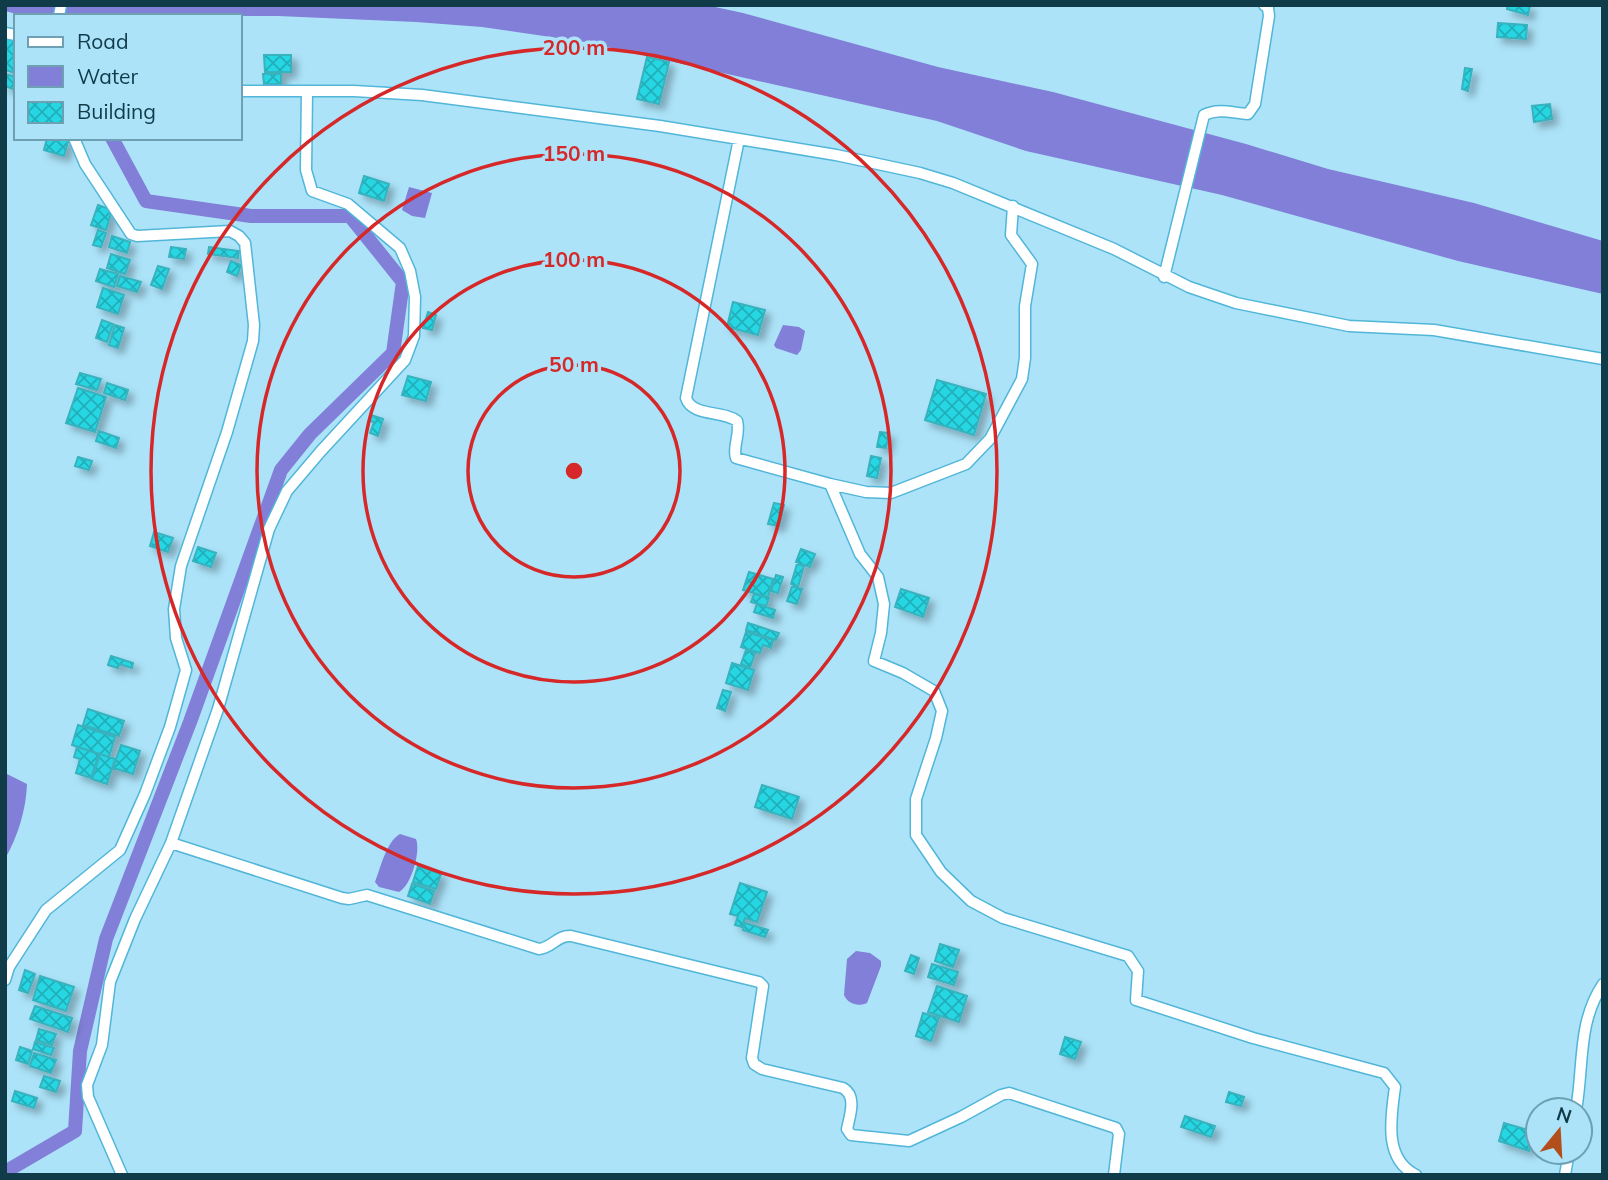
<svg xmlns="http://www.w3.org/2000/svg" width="1608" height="1180" font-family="Mulish,sans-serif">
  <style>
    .water { fill: #817fd7 }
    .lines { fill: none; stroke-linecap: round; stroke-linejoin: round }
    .canal { stroke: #817fd7; stroke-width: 14 }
    .building { fill: url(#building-cross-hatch); stroke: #38b2bd; stroke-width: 2; filter: url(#shadow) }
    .minor-casing { stroke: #51b6d8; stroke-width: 13 }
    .minor { stroke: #fff; stroke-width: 10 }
    .ring { fill: none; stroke: #d62828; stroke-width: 3.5 }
    .centre { fill: #d62828; stroke: #ace3f9; stroke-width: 3.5 }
    .ring-label { font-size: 21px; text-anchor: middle; font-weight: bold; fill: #d62828; stroke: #ace3f9; stroke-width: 7; stroke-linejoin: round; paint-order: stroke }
  </style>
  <defs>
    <pattern id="building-cross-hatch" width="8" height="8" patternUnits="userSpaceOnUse" patternTransform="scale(1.75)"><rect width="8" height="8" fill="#27d6e3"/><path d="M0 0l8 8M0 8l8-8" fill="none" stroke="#20afba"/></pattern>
    <filter id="shadow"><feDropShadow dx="5.5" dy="5.5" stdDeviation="3.5" flood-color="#0004"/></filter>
  </defs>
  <rect width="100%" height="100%" fill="#ace3f9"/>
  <path class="water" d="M5,5H706L743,13L938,67L1053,92L1246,144L1328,169L1474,203L1603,241V294L1458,261L1222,195L1026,151L937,121L585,42L482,27L416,22L278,16L21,15L5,11Z
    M409,187L432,193L425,218L412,216L402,210Z
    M783,325L799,327L805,331L801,350L797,355L776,348L774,345Z
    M5,773L27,784C26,810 18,836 5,859Z
    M400,834L416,839C421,852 411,886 399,892L379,887L375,882C381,867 386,842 400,834Z
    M856,951L870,953L881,961V966L867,1003C858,1007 848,1004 844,995L847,959Z"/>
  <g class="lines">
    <path class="canal" d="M5,1172L75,1131L80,1051L106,939L190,722L281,470L310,434L393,353L403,282L350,216H251L146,201L112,138"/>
  </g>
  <path class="building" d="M1508,5H1528L1530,6L1528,15L1507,9Z
    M1498,23L1527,25L1526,39L1497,37Z
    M5,35L16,37V73L5,70Z
    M264,55H291V72H265Z
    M647,57L669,62L659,104L637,99Z
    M1465,68L1472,69L1468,91L1462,89Z
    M5,74L16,77V90L5,86Z
    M263,74H281V84H264Z
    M1550,104L1552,119L1534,122L1532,106Z
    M47,138H69L64,156L44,150Z
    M364,176L389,184L384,201L359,193Z
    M98,205L112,210L106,230L91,225Z
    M98,230L106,233L101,247L93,245Z
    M112,236L130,242L127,253L109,247Z
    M171,247L186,249L184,259L169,257Z
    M209,247L239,251L238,258L208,254Z
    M111,254L130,260L125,274L107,268Z
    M231,261L241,265L237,276L227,272Z
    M158,266L169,269L162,289L151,285Z
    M100,269L118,274L114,287L96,281Z
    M120,276L141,282L137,292L117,286Z
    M103,288L124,295L118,314L97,307Z
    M733,302L765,310L758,335L727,327Z
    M428,312L436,315L432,330L423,328Z
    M102,320L113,324L107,342L96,338Z
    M115,325L124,328L118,348L109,345Z
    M80,373L101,379L97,390L76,384Z
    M408,376L431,382L426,401L402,395Z
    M937,380L986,394L974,435L925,420Z
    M107,383L128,390L125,400L104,393Z
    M78,388L106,397L95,432L66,423Z
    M371,415L383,419L378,436L370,433L374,422L369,421Z
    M99,431L119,438L116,448L96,441Z
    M880,432L889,433L886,448L877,447Z
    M871,456L881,458L877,478L867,476Z
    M78,457L92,461L89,470L75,466Z
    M774,503L784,505L779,526L768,524Z
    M154,532L173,538L168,552L150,546Z
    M198,547L216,553L211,567L193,561Z
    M801,549L815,554L810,567L796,562Z
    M797,564L804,566L798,587L791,584Z
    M749,572L773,579L768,597L743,590Z
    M776,575L783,577L778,593L771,591Z
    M792,586L802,589L797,604L787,601Z
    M901,589L929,598L923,617L895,607Z
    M754,594L769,598L766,606L751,602Z
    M757,604L775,610L773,618L754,612Z
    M748,623L779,633L776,640L746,630Z
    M746,632L773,640L771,648L763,645L760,653L741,647Z
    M746,650L755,653L750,668L741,664Z
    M111,656L133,663L132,668L119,664L118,668L108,665Z
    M732,663L754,670L748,690L726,683Z
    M723,690L731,692L725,711L717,708Z
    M88,709L124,721L119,736L83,725Z
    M78,725L115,737L109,757L72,745Z
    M121,745L140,751L133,774L113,768Z
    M77,747L99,754L91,778L76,773L80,759L74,757Z
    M100,754L115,759L107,784L92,779Z
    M762,785L799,797L792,819L755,807Z
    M418,866L441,874L436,889L413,882Z
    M740,883L767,892L757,922L745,918L742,927L735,925L738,916L730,914Z
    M412,884L434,891L430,904L408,896Z
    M745,923L768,930L765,937L743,930Z
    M940,944L959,950L953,967L935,961Z
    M911,955L919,958L914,974L905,971Z
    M932,964L958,972L954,985L928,977Z
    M25,970L35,974L28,993L19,990Z
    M40,976L74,987L66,1011L33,1000Z
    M937,986L967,996L959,1022L928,1012Z
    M35,1006L72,1018L68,1032L30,1019Z
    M923,1013L939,1018L931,1041L916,1036Z
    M39,1029L56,1034L52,1045L36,1040Z
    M1065,1037L1081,1042L1075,1059L1060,1054Z
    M35,1042L54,1048L51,1055L33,1049Z
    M20,1047L32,1051L28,1064L16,1060Z
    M34,1053L56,1060L51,1073L30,1066Z
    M44,1076L60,1081L56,1092L40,1087Z
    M15,1091L37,1098L34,1108L12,1101Z
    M1229,1092L1244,1097L1241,1106L1226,1102Z
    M1185,1116L1215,1126L1211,1137L1181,1127Z
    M1504,1123L1535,1132L1529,1151L1499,1141Z"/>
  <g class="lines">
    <defs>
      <path id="minor" d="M59,16L61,5
        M5,33L16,35
        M240,91H354L422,95L660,126L836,155L920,173L953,183L1114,249L1189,287L1236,303L1349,326L1434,330L1603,359
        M739,139L686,398C692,417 723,410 737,421C741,434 732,447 736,458L830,484
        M1013,206L1011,235L1032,264L1025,306V358L1022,379L990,439L966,464L891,493L866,492L830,484L860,554L878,577L884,604L881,633L874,661L903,673L934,691L942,711L936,738L916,799V835L941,872L971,901L1003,918L1128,956L1138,971L1136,1000L1253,1038L1384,1073L1395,1087C1391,1117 1383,1159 1416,1175
        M1164,277L1204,115C1219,108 1232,113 1248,114L1255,104L1269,16L1268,8L1264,5
        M171,843L342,898L349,899L367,895L539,949C552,948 557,935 571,936L759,982L763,986L752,1058L754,1064L762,1069L843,1088C857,1096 850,1115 847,1129L851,1135L909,1141L961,1117L1001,1095L1009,1093L1116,1128L1119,1134L1114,1175
        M5,980L9,967L46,910L120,850L145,794L170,727L186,670L176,638L174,609L181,566L227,432L253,341L254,325L245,243L239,236L230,231L137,236L131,234L85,164L74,138
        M1576,1110C1584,1066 1577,1023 1603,984
        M122,1175L88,1097L87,1085L102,1045L110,982L135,919L171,843L218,709L269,529L287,491L321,451L405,360L414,336L415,297L410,271L400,248L348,204L312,191L306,170L307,91
        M1565,1175L1569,1152"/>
    </defs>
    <use href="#minor" class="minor-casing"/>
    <use href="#minor" class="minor"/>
  </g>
  <g class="ring">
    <circle cx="574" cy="471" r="106"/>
    <circle cx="574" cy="471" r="211"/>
    <circle cx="574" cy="471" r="317"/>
    <circle cx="574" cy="471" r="423"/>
  </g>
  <circle cx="574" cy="471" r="10" class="centre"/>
  <g class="ring-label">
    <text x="574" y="55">200 m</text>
    <text x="574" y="161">150 m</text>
    <text x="574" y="267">100 m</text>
    <text x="574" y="372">50 m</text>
  </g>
  <rect width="1608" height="1180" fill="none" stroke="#103c4a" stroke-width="14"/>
  <rect x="14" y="14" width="228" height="126" fill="#ace3f9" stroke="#6ea0b3" stroke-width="2"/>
  <rect x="28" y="37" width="35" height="10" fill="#ffffff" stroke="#6ea0b3" stroke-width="2"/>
  <text x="77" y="49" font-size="21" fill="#103c4a">Road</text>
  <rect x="28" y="66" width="35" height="21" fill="#817fd7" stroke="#6ea0b3" stroke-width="2"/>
  <text x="77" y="84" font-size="21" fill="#103c4a">Water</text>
  <rect x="28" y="102" width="35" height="21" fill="url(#building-cross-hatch)" stroke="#6ea0b3" stroke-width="2"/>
  <text x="77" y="119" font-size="21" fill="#103c4a">Building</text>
  <g transform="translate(1559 1131) rotate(18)"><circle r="33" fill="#ace3f9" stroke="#6ea0b3" stroke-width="2"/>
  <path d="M0-5L12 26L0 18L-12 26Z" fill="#b24e1c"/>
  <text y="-10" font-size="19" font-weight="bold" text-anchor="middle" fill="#103c4a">N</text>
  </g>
</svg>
